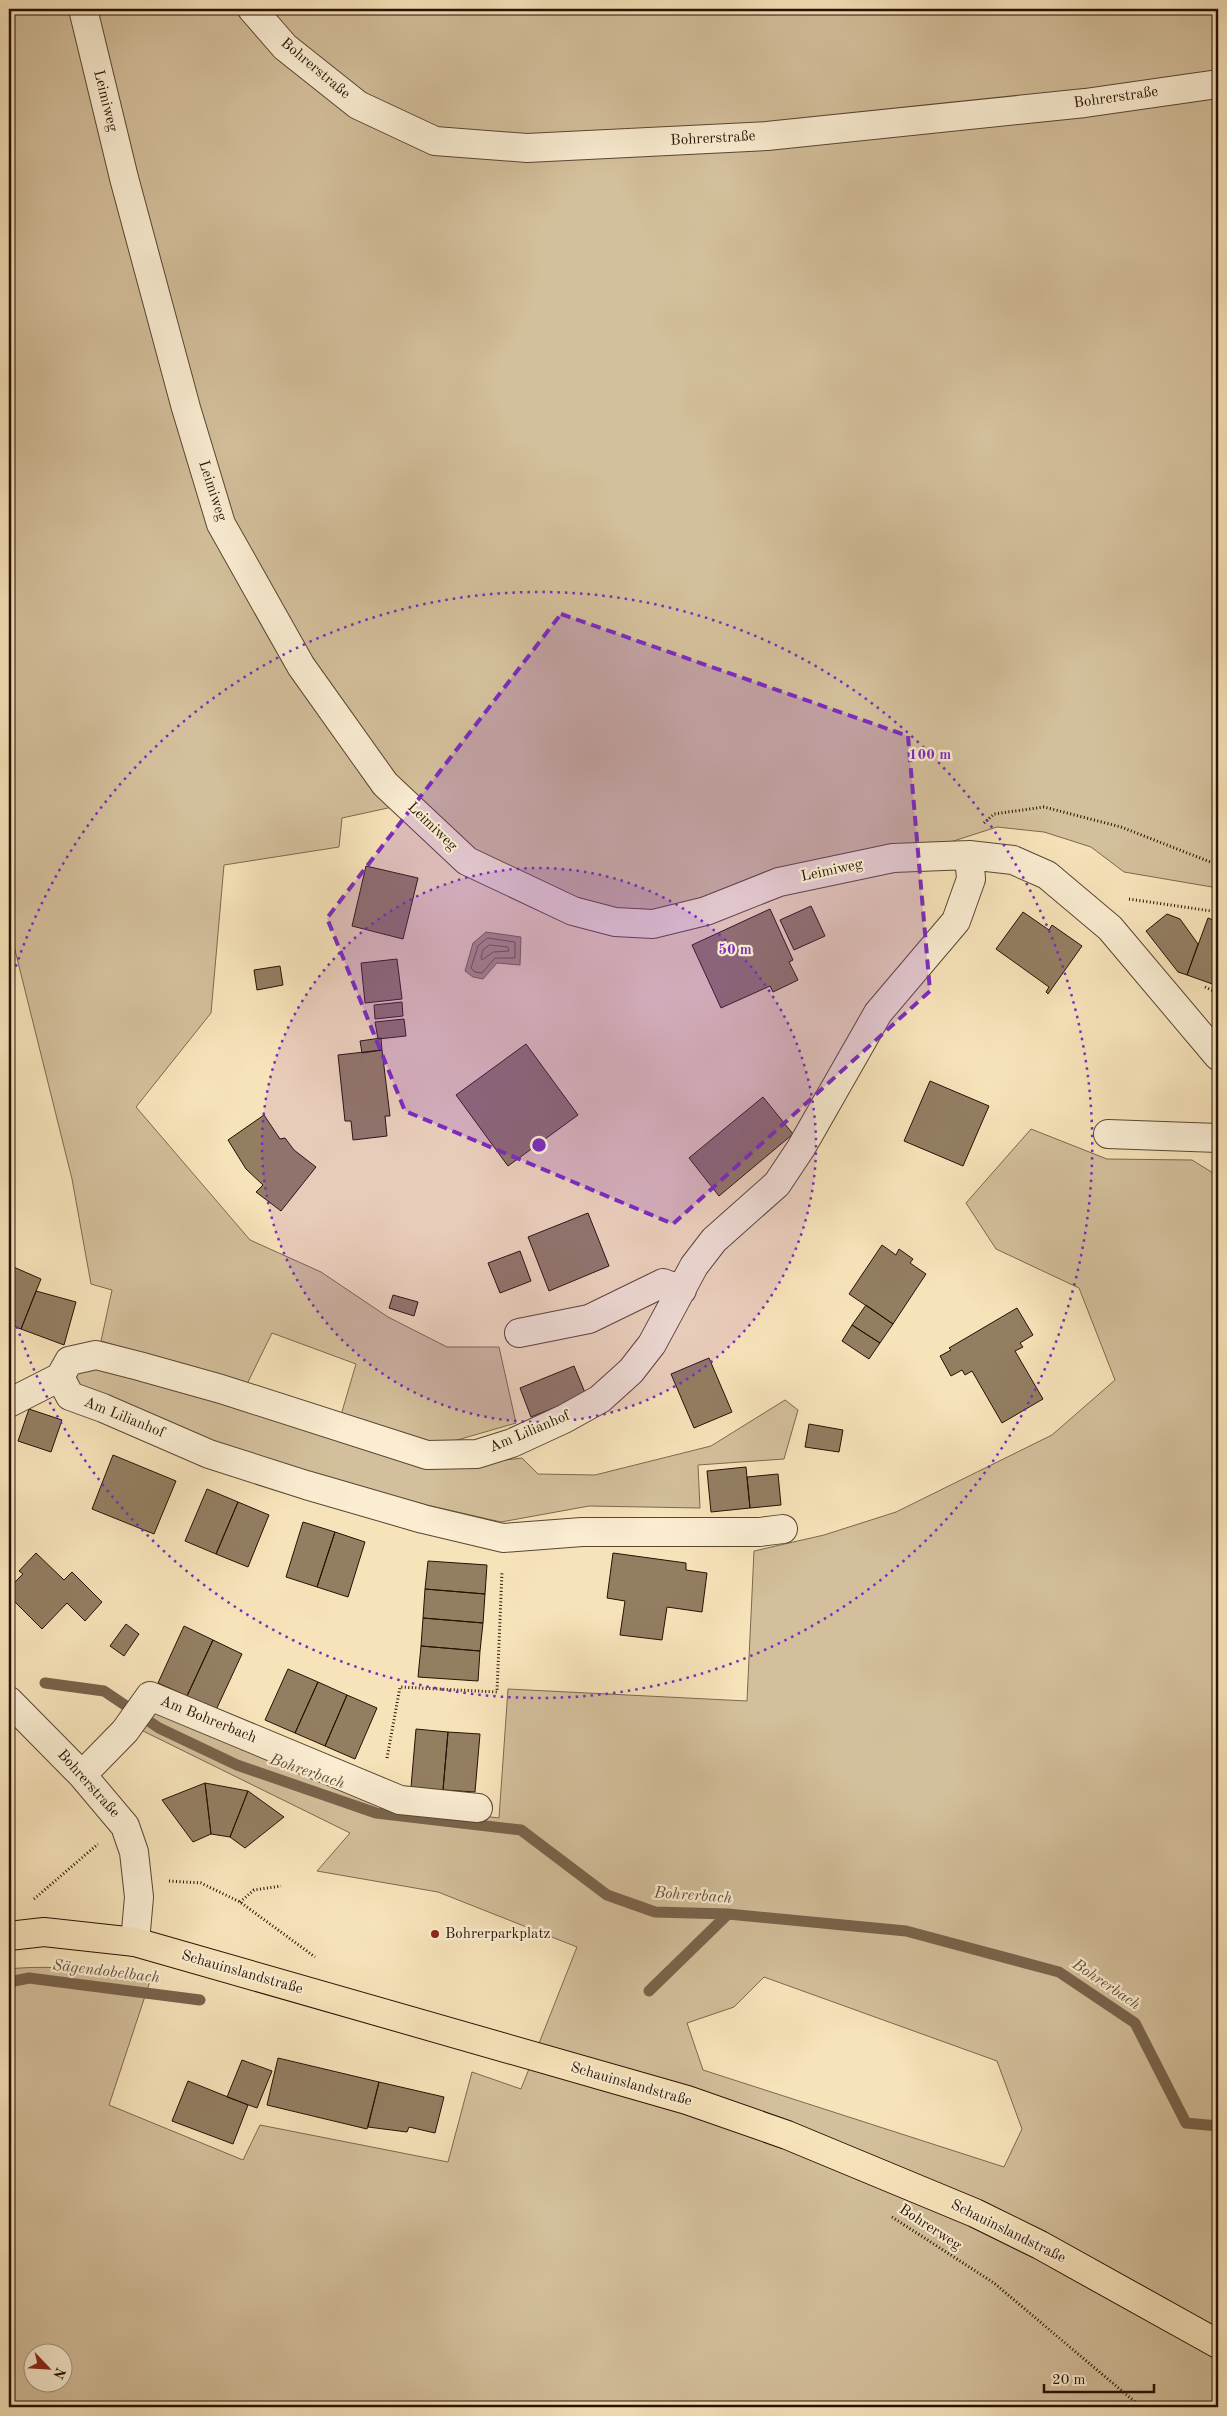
<svg xmlns="http://www.w3.org/2000/svg" width="1227" height="2416" font-family="'Old Standard TT',serif">
  <style>
    .green { fill: #d3bf9b; stroke: #7c684e; fill-rule: evenodd }
    .water { fill: #b09b7b; stroke: #79634b }
    .lines { fill: none; stroke-linecap: round; stroke-linejoin: round }
    .shore { stroke: #6b563e; stroke-width: 1 }
    .stream { stroke: #79634b; stroke-width: 11 }
    .building { fill: #937e62; stroke: #261002 }
    .minor-casing { stroke: #5a4530; stroke-width: 30 }
    .major-casing { stroke: #261002; stroke-width: 30 }
    .path { stroke: #261002; stroke-width: 3; stroke-dasharray: 1 2.5; stroke-linecap: butt }
    .minor { stroke: #faedd2; stroke-width: 28 }
    .major { stroke: #f7e3ba; stroke-width: 28 }
    .marked { fill: #7b2cbf; fill-opacity: 0.2; stroke: #7b2cbf; stroke-width: 4; stroke-dasharray: 10 6; stroke-linejoin: round }
    .ring { fill: none; stroke: #7b2cbf; stroke-width: 2.5; stroke-dasharray: 2.5 5 }
    .poi-dot { fill: #8f2418; stroke: #faedd2; stroke-width: 2 }
    .labels { text-anchor: middle; dominant-baseline: central; stroke-width: 4.5; stroke-linejoin: round; paint-order: stroke }
    .street-label { font-size: 15px; fill: #261002; stroke: #faedd2 }
    .poi-label { font-size: 15px; fill: #261002; stroke: #faedd2; text-anchor: start }
    .water-label { font-size: 16px; font-style: italic; fill: #644f38; stroke: #faedd2 }
    .centre { fill: #7b2cbf; stroke: #faedd2; stroke-width: 2.5 }
    .ring-label { font-size: 15px; text-anchor: middle; font-weight: bold; fill: #7b2cbf; stroke: #faedd2; stroke-width: 4.5; stroke-linejoin: round; paint-order: stroke }
  </style>
  <rect width="100%" height="100%" fill="#f7e3ba"/>
  <filter id="stains"><feTurbulence type="fractalNoise" baseFrequency=".004" numOctaves="4"/><feColorMatrix values="0 0 0 0 .2 0 0 0 0 .09 0 0 0 0 .02 0 0 0 .5 -.17"/></filter>
  <radialGradient id="worn" r=".72"><stop offset=".6" stop-color="#630" stop-opacity="0"/><stop offset="1" stop-color="#630" stop-opacity=".3"/></radialGradient>
  <path class="green" d="M9,9H1218V888L1124,872L1091,847L1044,832L997,827L938,846L656,914H615L574,899L475,850L420,801L342,818L339,847L224,865L211,1013L136,1107L250,1240L321,1272L388,1317L447,1347H499L516,1423L440,1445L341,1415L356,1364L272,1333L247,1384L101,1341L112,1290L91,1284L72,1179L9,926Z
    M1031,1129L1107,1159L1192,1160L1218,1176V2407H9V1969C56,1964 104,1971 150,1981L109,2105L243,2160L260,2125L448,2162L472,2072L521,2089L577,1947L438,1892L317,1871L350,1833L141,1730L156,1711L373,1803L499,1818L508,1689L747,1701L754,1551L824,1535L896,1512L1052,1435L1115,1380L1079,1288L996,1249L966,1203ZM764,1977L997,2061L1022,2129L1004,2167L703,2070L687,2023L734,2007ZM32,2354H62V2384H32Z
    M91,1368H111L447,1467L522,1458L538,1474L595,1475L711,1446L785,1400L798,1410L784,1459L698,1465L700,1508L589,1506L501,1522L392,1497L220,1448L73,1382L77,1373Z"/>
  <path class="water" d="M486,932L521,937L520,965L497,963L483,979L473,977L465,971L473,943Z"/>
  <g class="lines">
    <path class="shore" d="M488,938L515,942V958H495L482,973L475,972L471,968L478,946Z
      M490,945L508,947L509,951L493,952L482,960L481,958L483,950Z"/>
    <path class="stream" d="M45,1683L104,1691L159,1728L237,1765L376,1813L521,1830L607,1895L655,1912L728,1914L906,1931L1059,1972L1135,2023L1186,2123L1218,2126
      M9,1982L29,1978L200,2000
      M649,1991L728,1914"/>
  </g>
  <path class="building" d="M366,866L418,878L403,939L352,926Z
    M811,906L825,936L794,950L780,920Z
    M770,909L793,960L789,962L798,980L773,992L770,986L721,1008L692,945Z
    M1023,912L1049,930L1052,925L1082,946L1048,994L1046,992L1049,987L996,949Z
    M1167,914L1180,919L1198,944L1187,975L1178,972L1146,931Z
    M1208,918L1218,922V986L1187,975Z
    M397,959L402,999L365,1003L361,963Z
    M280,966L283,985L257,990L254,970Z
    M402,1002L403,1016L375,1019L374,1005Z
    M404,1019L406,1036L378,1039L375,1022Z
    M381,1038L382,1050L362,1053L360,1041Z
    M526,1044L578,1115L508,1166L456,1095Z
    M382,1050L390,1116H385L387,1136L353,1140L351,1121H345L338,1055Z
    M930,1081L989,1106L963,1166L904,1141Z
    M763,1097L793,1134L719,1196L689,1158Z
    M264,1115L280,1139L285,1138L294,1150L316,1167L281,1211L256,1192L263,1185L246,1169L228,1140Z
    M588,1213L609,1266L549,1291L528,1237Z
    M882,1245L896,1255L899,1249L913,1259L910,1263L926,1274L893,1324L849,1294Z
    M520,1251L531,1281L500,1293L488,1263Z
    M9,1265L41,1279L21,1329L9,1324Z
    M36,1291L76,1302L64,1345L21,1329Z
    M393,1295L418,1302L414,1316L389,1308Z
    M866,1305L893,1324L880,1343L852,1325Z
    M1017,1308L1033,1335L1020,1343L1023,1347L1015,1351L1043,1399L1002,1423L972,1371L965,1375L962,1370L951,1376L940,1356L951,1350L949,1348Z
    M852,1325L880,1343L869,1359L842,1341Z
    M709,1358L732,1412L694,1428L671,1374Z
    M574,1366L586,1395L531,1417L520,1388Z
    M29,1409L62,1420L51,1452L18,1441Z
    M809,1424L843,1430L839,1452L805,1447Z
    M113,1455L176,1481L154,1534L92,1509Z
    M746,1467L750,1508L711,1512L707,1471Z
    M778,1474L781,1505L750,1508L747,1477Z
    M207,1489L238,1502L216,1554L185,1541Z
    M238,1502L269,1515L248,1567L216,1554Z
    M303,1522L335,1532L317,1587L286,1577Z
    M335,1532L365,1542L348,1597L317,1587Z
    M36,1553L64,1580L72,1572L102,1602L85,1621L67,1603L42,1629L9,1596V1588L23,1574L19,1571Z
    M613,1553L686,1563V1570L707,1573L702,1612L667,1607L662,1640L620,1635L625,1601L607,1598Z
    M428,1561L487,1565L485,1594L425,1589Z
    M425,1589L485,1594L483,1623L423,1618Z
    M423,1618L483,1623L480,1651L421,1646Z
    M126,1624L139,1634L124,1656L110,1646Z
    M184,1626L213,1640L187,1696L158,1683Z
    M213,1640L242,1654L216,1710L187,1696Z
    M421,1646L480,1651L478,1681L418,1677Z
    M288,1669L318,1682L295,1733L265,1720Z
    M318,1682L347,1695L325,1746L295,1733Z
    M347,1695L377,1708L355,1759L325,1746Z
    M416,1729L448,1732L443,1790L411,1787Z
    M448,1732L480,1734L475,1792L443,1790Z
    M205,1783L248,1791L230,1837L211,1834Z
    M205,1783L211,1834L193,1842L162,1800Z
    M248,1791L284,1817L245,1848L230,1837Z
    M278,2058L379,2082L367,2129L267,2105Z
    M242,2060L272,2071L257,2108L227,2097Z
    M188,2081L248,2105L233,2144L172,2121Z
    M379,2082L444,2097L435,2133L409,2127L407,2132L368,2127Z"/>
  <g class="lines">
    <defs>
      <path id="minor" d="M83,9L124,178L186,408L221,524L301,666L385,784L467,861L573,911L615,922L653,924L706,911L779,882L893,858L969,855L1013,860L1047,875L1110,928L1218,1056
        M252,9L285,47L358,105L435,141L527,148L767,136L1085,103L1218,84
        M1108,1134L1218,1138
        M519,1333L589,1319L663,1283L682,1290
        M9,1403L60,1377
        M783,1529L760,1532H582L503,1538L423,1519L306,1485L209,1454L103,1408L70,1396L60,1377L69,1361L96,1355L139,1366L221,1389L427,1455L477,1454L512,1443L564,1419L600,1399L631,1371L652,1344L694,1266L714,1240L777,1184L801,1148L878,1013L956,921L971,879L969,855
        M9,1701L82,1775L125,1826L134,1852L139,1897L135,1942
        M82,1775L125,1731L150,1696L400,1800L478,1808"/>
      <path id="major" d="M9,1936L44,1932L135,1942L687,2100L787,2135L975,2213L1040,2245L1218,2344"/>
    </defs>
    <use href="#minor" class="minor-casing"/>
    <use href="#major" class="major-casing"/>
    <path class="path" d="M984,823L994,814L1044,807L1121,827L1218,865
      M1129,899L1218,912
      M1205,987L1218,993
      M387,1758L400,1687L497,1692L502,1571
      M169,1881L201,1883L240,1902L315,1957
      M34,1899L98,1844
      M240,1902L254,1890L281,1886
      M892,2217L994,2283L1141,2407"/>
    <use href="#minor" class="minor"/>
    <use href="#major" class="major"/>
  </g>
  <path class="marked" d="M561,614L908,736L930,991L673,1224L405,1111L327,918Z"/>
  <circle cx="539" cy="1145" r="277" fill="#7b2cbf" fill-opacity=".12"/>
  <g class="ring">
    <circle cx="539" cy="1145" r="277"/>
    <path d="M9 988A553 553 0 1 1 9 1302"/>
  </g>
  <circle class="poi-dot" cx="435" cy="1934" r="5"/>
  <g class="labels">
    <g class="street-label">
      <text transform="translate(315 69) rotate(40)">Bohrerstraße</text>
      <text transform="translate(1116 98) rotate(-8)">Bohrerstraße</text>
      <text transform="translate(105 101) rotate(76)">Leimiweg</text>
      <text transform="translate(713 139) rotate(-3)">Bohrerstraße</text>
      <text transform="translate(212 491) rotate(72)">Leimiweg</text>
      <text transform="translate(432 827) rotate(44)">Leimiweg</text>
      <text transform="translate(832 871) rotate(-12)">Leimiweg</text>
      <text transform="translate(124 1418) rotate(22)">Am Lilianhof</text>
      <text transform="translate(530 1432) rotate(-23)">Am Lilianhof</text>
      <text transform="translate(208 1720) rotate(22)">Am Bohrerbach</text>
      <text transform="translate(88 1784) rotate(48)">Bohrerstraße</text>
      <text transform="translate(242 1973) rotate(16)">Schauinslandstraße</text>
      <text transform="translate(631 2085) rotate(16)">Schauinslandstraße</text>
      <text transform="translate(930 2228) rotate(33)">Bohrerweg</text>
      <text transform="translate(1008 2232) rotate(26)">Schauinslandstraße</text>
    </g>
    <g class="poi-label">
      <text x="445" y="1934">Bohrerparkplatz</text>
    </g>
    <g class="water-label">
      <text transform="translate(307 1772) rotate(19)">Bohrerbach</text>
      <text transform="translate(693 1896) rotate(4)">Bohrerbach</text>
      <text transform="translate(106 1972) rotate(7)">Sägendobelbach</text>
      <text transform="translate(1106 1985) rotate(34)">Bohrerbach</text>
    </g>
  </g>
  <circle cx="539" cy="1145" r="8" class="centre"/>
  <g class="ring-label">
    <text x="930" y="759">100 m</text>
    <text x="735" y="954">50 m</text>
  </g>
  <rect width="1227" height="2416" fill="none" stroke="#f7e3ba" stroke-width="30"/>
  <rect x="10" y="10" width="1207" height="2396" fill="none" stroke="#261002" stroke-width="2.5"/>
  <rect x="15" y="15" width="1197" height="2386" fill="none" stroke="#261002"/>
  <g transform="translate(48 2368) rotate(115)"><circle r="24" fill="#faedd2" stroke="#a5957f"/>
  <path d="M0-4L9 19L0 12L-9 19Z" fill="#8f2418"/>
  <text y="-8" font-size="14" font-weight="bold" text-anchor="middle" fill="#261002">N</text>
  </g>
  <path d="M1044 2384v8h110v-8" fill="none" stroke="#261002" stroke-width="2.5"/>
  <text x="1052" y="2384" font-size="15" fill="#261002" stroke="#faedd2" stroke-width="4" paint-order="stroke">20 m</text>
  <rect width="100%" height="100%" filter="url(#stains)"/>
  <rect width="100%" height="100%" fill="url(#worn)"/>
</svg>
